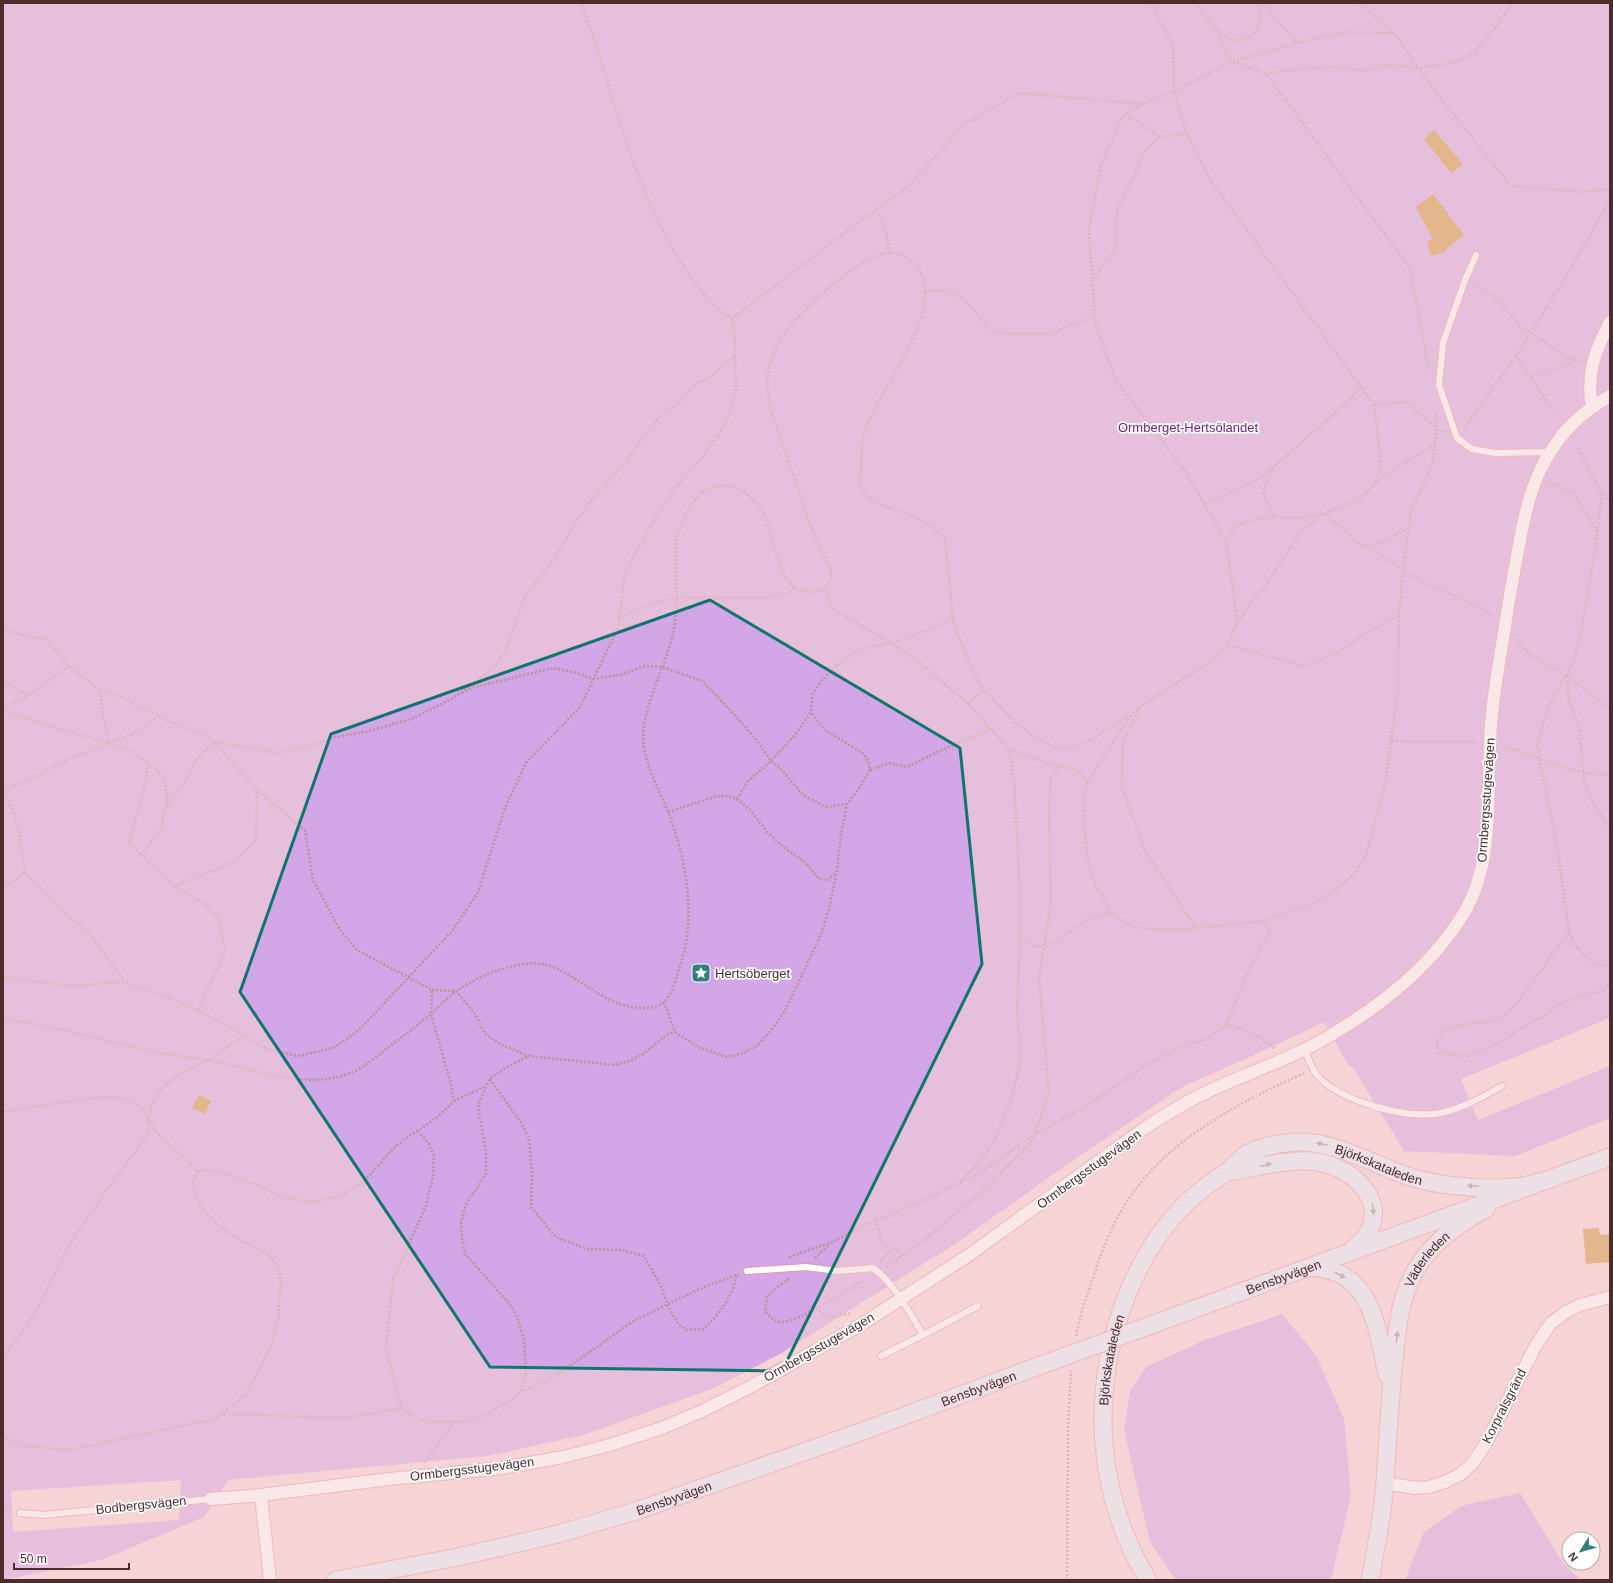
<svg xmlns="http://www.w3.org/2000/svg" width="1613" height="1583" font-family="Helvetica,sans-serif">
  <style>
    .green { fill: #d3a6e8; fill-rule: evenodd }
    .building { fill: #ce9336 }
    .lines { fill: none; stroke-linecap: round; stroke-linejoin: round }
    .lane-casing { stroke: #ea989e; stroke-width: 8 }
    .street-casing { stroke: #ea989e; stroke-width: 14 }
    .secondary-casing { stroke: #ea989e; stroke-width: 19 }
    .path { stroke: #b89698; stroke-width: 2.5; stroke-dasharray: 2 2; stroke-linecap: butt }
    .lane { stroke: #fff; stroke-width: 6 }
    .street { stroke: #fff; stroke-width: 12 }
    .secondary { stroke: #e1edfd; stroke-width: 17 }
    .secondary-bridge-casing { stroke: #ea989e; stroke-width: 19; stroke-linecap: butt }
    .secondary-bridge { stroke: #e1edfd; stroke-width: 17 }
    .oneway { fill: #978c96 }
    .marked { fill: none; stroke: #0f766e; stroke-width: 3; stroke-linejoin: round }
    .labels { text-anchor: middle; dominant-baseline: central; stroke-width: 3.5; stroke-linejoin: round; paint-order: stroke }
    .park-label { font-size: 13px; fill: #6a2685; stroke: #fefefe }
    .street-label { font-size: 13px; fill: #4d2c2e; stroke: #fefefe }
    .poi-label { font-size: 13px; fill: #4d2c2e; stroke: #fefefe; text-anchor: start }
  </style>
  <rect width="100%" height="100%" fill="#f6d3d4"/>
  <path class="green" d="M3,3H1610V1018L1461,1079L1478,1120L1610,1066V1118L1515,1156L1404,1151L1354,1069L1347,1063L1324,1022L1252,1056L1188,1084L1177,1090L1075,1159L955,1244L780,1354L712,1389L583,1435L488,1456L228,1480L205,1516L181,1527L101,1560L3,1580ZM181,1480L179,1520L13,1532L11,1491Z
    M1282,1314L1316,1355L1344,1419L1351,1496L1332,1575L1329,1580H1176L1150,1542L1124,1430L1130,1392L1146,1367L1205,1340Z
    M1520,1493L1563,1563L1581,1580H1405L1424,1532L1461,1506Z"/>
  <path class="building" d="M1434,130L1463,164L1451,173L1424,139Z
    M1433,194L1464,235L1445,250L1446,252L1431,256L1427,241L1433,239L1416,207Z
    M199,1095L211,1101L205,1114L192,1108Z
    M1599,1228L1600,1235L1610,1234V1262L1586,1264L1583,1229Z"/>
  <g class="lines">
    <defs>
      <path id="lane" d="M1476,255L1465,280L1443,343L1439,385L1457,438L1472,449L1495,453L1550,452
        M1304,1049C1308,1057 1311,1067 1316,1074C1337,1101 1408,1120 1441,1113C1463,1108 1483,1097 1502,1086
        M747,1271L806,1267L837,1271L873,1268C894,1283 910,1313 923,1335L881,1356
        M923,1335L978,1306
        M20,1513L45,1515L64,1513L211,1499"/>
      <path id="street" d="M1592,407C1586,374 1595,351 1610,322
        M1385,1483L1415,1488L1429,1487L1445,1482L1461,1474L1472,1464L1485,1445L1536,1345L1551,1323L1566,1312L1580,1305L1610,1297
        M211,1499L261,1495
        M270,1580L261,1495L390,1479L502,1468L563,1457L610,1445L662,1428L702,1411L752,1386L862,1324L969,1255L1139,1132C1160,1118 1182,1104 1205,1093C1246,1073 1292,1059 1331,1035C1382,1005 1433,964 1464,913C1494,862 1487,801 1490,744C1491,704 1499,665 1505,626C1509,599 1514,572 1519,545C1525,513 1532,479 1551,451C1565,428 1587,409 1610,396"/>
      <g id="secondary">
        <path d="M1227,1172C1270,1167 1310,1148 1350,1175C1361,1183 1370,1193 1373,1207C1376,1223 1366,1240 1353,1249"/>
        <path d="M1311,1267C1318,1268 1327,1269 1335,1272C1374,1286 1380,1340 1387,1375"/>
        <path id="s1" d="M1151,1325L1610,1157"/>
        <path id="s2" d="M336,1580L458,1557L558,1534L639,1510L866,1430L1036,1367"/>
        <path id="s3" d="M1148,1580C1095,1493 1090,1389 1127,1295C1147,1245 1178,1202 1224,1174C1232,1169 1237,1161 1245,1155C1254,1149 1274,1144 1286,1143C1328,1137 1368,1162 1407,1176C1436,1186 1486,1190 1516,1187C1524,1186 1532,1184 1539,1182"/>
        <path id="s4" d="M1370,1580C1376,1547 1383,1514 1385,1481C1388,1438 1390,1395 1395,1351C1398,1326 1400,1299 1413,1275C1428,1246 1457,1224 1486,1209"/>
      </g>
    </defs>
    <use href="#lane" class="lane-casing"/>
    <use href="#street" class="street-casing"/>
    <use href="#secondary" class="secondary-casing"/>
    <path class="path" d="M1150,3L1173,45L1174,92L1187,134L1211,181L1374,405L1381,463L1376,482L1361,499L1323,514L1300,518L1275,517L1246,521L1234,528L1227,540
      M1195,3L1216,29L1231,62L1266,74L1410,268L1429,371
      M1263,3C1275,16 1285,30 1297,43
      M1359,3L1394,33L1438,95L1511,186L1581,192L1610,189
      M1218,31C1242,54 1266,31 1259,3
      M1266,74L1306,68L1339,67L1366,71L1385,65L1418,68L1452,63L1473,54L1498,24L1513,3
      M1124,116L1138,121L1159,137
      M877,209L886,230L889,253
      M1092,282L1104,263L1115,251L1117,210L1133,178L1143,153L1159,137L1187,134
      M1474,285L1493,296L1508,311L1520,327L1531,332L1567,358L1580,361
      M925,291L946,290L964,299L989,328L998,333L1050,334L1068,326L1095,317
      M732,319L847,231L909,186L965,124L1018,93L1142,104
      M1530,377L1577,361
      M1374,405L1406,402L1437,429L1445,433
      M1553,410L1516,356L1561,285L1610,201
      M1465,427L1516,356
      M1578,448L1602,495L1595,550L1582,627L1573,663L1547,709L1537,746L1558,852L1569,932L1574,945L1595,964L1610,966
      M1272,469L1263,493L1275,517
      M1376,482C1395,467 1417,457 1436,443
      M1547,486L1555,484L1574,494L1597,531
      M1602,495L1610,501
      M1205,504L1259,479L1323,424L1352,397L1361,386
      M1369,546L1386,559L1420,581L1484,609L1494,618
      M825,589L833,609L891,643L918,661L968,704L1009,749L1053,765L1075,769L1088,781
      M619,618L654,603L677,597L765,598L788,593L795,588
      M1236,625L1249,605L1266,585L1301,532L1323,514L1340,526L1357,543L1369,546L1383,542L1408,528
      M3,629L26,636L46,639L69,666L101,691L120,697L170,722L203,734L214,742L277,753L313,745L335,737L366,732L414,718L453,698L491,670L505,653L526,594L549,566L587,505L619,470L663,412L679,403L695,386L716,372L735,356
      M1516,639L1530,655L1567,675L1610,709
      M1228,645L1304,666L1339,652L1363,635L1399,615
      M1567,676L1569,701L1579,727L1584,782L1594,805L1610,828
      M3,678L10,686L27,695
      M101,691L102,712L109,743L143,730L158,716
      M462,693L472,688L553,668L577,673L593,679L620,675L645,666L662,667L702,681L729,709L754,737L771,761L795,735L811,712L812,695L822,680L839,663L854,653L873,646L891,643L921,633L953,619
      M968,704L984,690
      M3,708L26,697L69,666
      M1139,708L1123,742L1122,786L1144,849L1196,928
      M3,710L55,728L109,743L131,751L159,772L165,784L168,804L164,812L161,829L141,855
      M1131,715L1088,781L1085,789L1084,825L1089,866L1097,888L1112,913L1125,923L1141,928L1177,930L1264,921L1314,903L1336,890L1355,873L1366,855L1385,785L1398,690L1399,615L1403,569L1411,512L1432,465L1437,429L1436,412
      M1392,741L1477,742
      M1502,746C1526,752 1549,763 1573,770C1585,773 1598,774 1610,776
      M148,763L145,784L129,843L174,886L202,902L218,917L225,951L198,1011
      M870,770L889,763L907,767L950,746L991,730
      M3,790C18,814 21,845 25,872
      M3,791L35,777L69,759L109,744
      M737,799L748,781L771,761L779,767L803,795L826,807L847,804
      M168,804L184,784L196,760L214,742L257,790L305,831L313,880L340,930L357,950L432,990L431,1014L451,1084L454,1101C446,1109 438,1117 429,1123C420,1130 410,1135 401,1142C386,1153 376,1171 361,1183C337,1202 306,1206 278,1195C255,1185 222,1167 198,1171
      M668,812L717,796H728L737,799L750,810L768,833L787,850L805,862L819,879L828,880L836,872
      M175,886L235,861L256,839L257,790
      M3,889L25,872L69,916L90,934L124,981
      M1569,932L1512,1010L1494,1021L1461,1025L1444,1031L1436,1043L1440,1052L1465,1057L1499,1043L1531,1022L1548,1014L1557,1005L1576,998L1604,990L1610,983
      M1020,941L1044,948L1062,938L1086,920L1112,913
      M3,977L71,986L124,982L168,997L198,1011L220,1022L269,1050L299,1056L333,1048L358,1031L453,930L478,892L505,808L526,763L580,707L618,628L625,572L658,513L677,486L706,452L725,425L736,392L734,330L732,319C713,307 701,291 688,273C632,192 615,93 581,3
      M432,990L456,991L475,1014L485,1034L502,1045L529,1056
      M664,1002L675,1032L698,1047L727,1057L744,1053L759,1044L773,1028L786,1009L822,932L829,909L837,871L841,835L847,804L860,787L870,770L868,762L864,754L825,730L811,712
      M3,1018C22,1022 41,1025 60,1029C90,1036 120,1045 151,1051C170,1055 189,1057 208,1060C251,1068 307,1091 350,1073C365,1067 379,1055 391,1045C405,1035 418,1025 431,1014C440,1006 448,997 458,990C477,977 502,967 525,964C535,962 544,964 553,967C585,980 606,1008 644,1008C650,1008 659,1007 664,1002C672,995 676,979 679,969C697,920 687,862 669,814C660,791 648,771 644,747C638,712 668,664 674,629C676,617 677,604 677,593C677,572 672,549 680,528C685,514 694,495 709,489C721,484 732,484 743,492C750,496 759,504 763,512C777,535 774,593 811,592C816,592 821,590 825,589L831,580L830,567L818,546L773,417C768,399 765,382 770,364C773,356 776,346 781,339C798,313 859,253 891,253C901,253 912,260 919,269C945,304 885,385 870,418C862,433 861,452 861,468C861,474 859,484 862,489C871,507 902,510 919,519C929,524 938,531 945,539L953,619L970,666L984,690L1016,723L1043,742L1060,749L1081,745L1131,715L1141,706L1213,660L1228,645L1236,625L1235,604L1226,541L1185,471L1114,377L1095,321L1089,229L1101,165L1123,116L1142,104L1174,92L1231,62L1297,43L1346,32L1394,33
      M1227,1024L1253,1033L1276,1049
      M490,1079L520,1121L529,1138L532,1176L531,1207L556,1237L587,1249L622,1250L644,1256L662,1288L668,1306L679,1325L687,1330L704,1329C722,1310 730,1301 737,1275
      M454,1101L486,1086
      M3,1112C32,1107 61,1102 91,1099C99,1098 107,1096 115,1097C139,1100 154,1112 146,1137L106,1191L70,1243L34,1315L3,1358
      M418,1131L429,1144L434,1156L433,1177L426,1206L393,1280L386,1349L402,1408L411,1415L426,1422L470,1421L487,1414L513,1399L520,1392L526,1374L524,1341L517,1316L508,1302L465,1254L462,1239L461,1224L465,1207L470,1197L477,1189L486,1173V1152L479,1114V1103L490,1078L507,1067L529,1056L615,1065L632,1060L643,1054L668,1034L675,1032
      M198,1171L156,1132L149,1118L151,1108L160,1090L179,1074L209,1060L243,1036
      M960,1183L978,1174L1035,1134L1083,1108L1151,1062L1176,1049L1204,1040L1225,1027L1251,966L1270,932L1264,921
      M875,1220L883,1244L905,1255
      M789,1257L832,1242L875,1220L889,1216L958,1184L972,1170L994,1142L1010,1103L1021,1060L1017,1007L1020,941L1019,871L1014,782L1009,749
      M815,1258L830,1244
      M880,1261L893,1249
      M886,1267L927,1238L977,1196L1029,1145L1035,1134L1049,1092L1039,977L1051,903L1049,811L1051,778L1060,767
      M789,1279L777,1287L767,1297L765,1311C770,1316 774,1322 782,1322C800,1321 848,1290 865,1280
      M816,1308L829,1318L852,1313
      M1076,1336C1080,1316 1086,1297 1093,1278C1105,1239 1122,1202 1150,1172C1186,1131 1255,1094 1305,1073
      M521,1392L557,1375L635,1320L704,1287L739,1274
      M224,1414L344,1418L402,1408
      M3,1436L22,1446L69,1450L215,1419L245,1396L271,1346L278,1319L281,1285L279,1270L272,1258L262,1251L235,1237L215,1223L201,1207L195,1193L193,1181L198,1171
      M425,1462L454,1422
      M3,1508L10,1510
      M1067,1580L1068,1428L1071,1371"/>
    <use href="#lane" class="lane"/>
    <use href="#street" class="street"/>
    <use href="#secondary" class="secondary"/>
    <defs>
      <path id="secondary-bridge" d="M1036,1367L1151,1325"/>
    </defs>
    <use href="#secondary-bridge" class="secondary-bridge-casing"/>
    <use href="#secondary-bridge" class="secondary-bridge"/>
  </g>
  <defs><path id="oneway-solid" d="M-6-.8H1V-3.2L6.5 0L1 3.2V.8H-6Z"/></defs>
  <g class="oneway">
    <use href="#oneway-solid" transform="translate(1322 1144) rotate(-168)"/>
    <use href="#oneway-solid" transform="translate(1266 1165) rotate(-15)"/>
    <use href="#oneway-solid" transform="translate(1473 1186) rotate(-176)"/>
    <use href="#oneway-solid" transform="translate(1373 1209) rotate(83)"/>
    <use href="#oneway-solid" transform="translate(1340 1275) rotate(28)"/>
    <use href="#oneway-solid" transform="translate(1397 1337) rotate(-83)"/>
  </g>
  <path d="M0 0H1613V1583H0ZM710,600L960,748L982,964L782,1371L490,1367L240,992L331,734Z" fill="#f6d3d4" fill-opacity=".55" fill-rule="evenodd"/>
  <path class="marked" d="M710,600L960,748L982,964L782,1371L490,1367L240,992L331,734Z"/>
  <defs>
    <symbol id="sight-square" viewBox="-11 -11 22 22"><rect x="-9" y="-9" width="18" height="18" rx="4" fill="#357e7e" stroke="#fefefe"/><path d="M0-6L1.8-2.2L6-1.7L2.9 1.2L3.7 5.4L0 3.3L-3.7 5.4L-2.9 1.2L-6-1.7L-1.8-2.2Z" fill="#fff"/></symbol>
  </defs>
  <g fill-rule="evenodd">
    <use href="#sight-square" x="690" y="962" width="22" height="22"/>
  </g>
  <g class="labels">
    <g class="park-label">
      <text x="1188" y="427">Ormberget-Hertsölandet</text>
    </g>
    <g class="street-label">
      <text transform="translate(1486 800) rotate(-86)">Ormbergsstugevägen</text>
      <text stroke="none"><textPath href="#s3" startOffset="622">Björkskataleden</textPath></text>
      <text transform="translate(1089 1169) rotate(-36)">Ormbergsstugevägen</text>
      <text stroke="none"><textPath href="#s4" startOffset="330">Väderleden</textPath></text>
      <text stroke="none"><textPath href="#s1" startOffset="141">Bensbyvägen</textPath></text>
      <text transform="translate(819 1347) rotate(-30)">Ormbergsstugevägen</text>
      <text stroke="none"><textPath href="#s3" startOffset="229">Björkskataleden</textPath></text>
      <text stroke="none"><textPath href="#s2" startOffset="672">Bensbyvägen</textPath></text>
      <text transform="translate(1504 1406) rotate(-63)">Korpralsgränd</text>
      <text transform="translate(472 1469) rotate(-7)">Ormbergsstugevägen</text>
      <text stroke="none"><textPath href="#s2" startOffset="348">Bensbyvägen</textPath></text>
      <text transform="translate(141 1505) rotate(-6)">Bodbergsvägen</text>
    </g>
    <g class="poi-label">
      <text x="715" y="973">Hertsöberget</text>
    </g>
  </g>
  <rect width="1613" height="1583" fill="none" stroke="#4d2c2e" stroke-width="8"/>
  <g transform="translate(1581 1551) rotate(233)"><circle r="19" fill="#fefefe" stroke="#b7aaab"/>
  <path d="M0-3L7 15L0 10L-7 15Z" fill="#357e7e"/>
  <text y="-6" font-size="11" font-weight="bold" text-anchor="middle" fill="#4d2c2e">N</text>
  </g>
  <path d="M14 1563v6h115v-6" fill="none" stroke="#4d2c2e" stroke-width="2"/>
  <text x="20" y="1563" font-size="12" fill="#4d2c2e" stroke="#fefefe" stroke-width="3" paint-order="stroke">50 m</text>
</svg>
